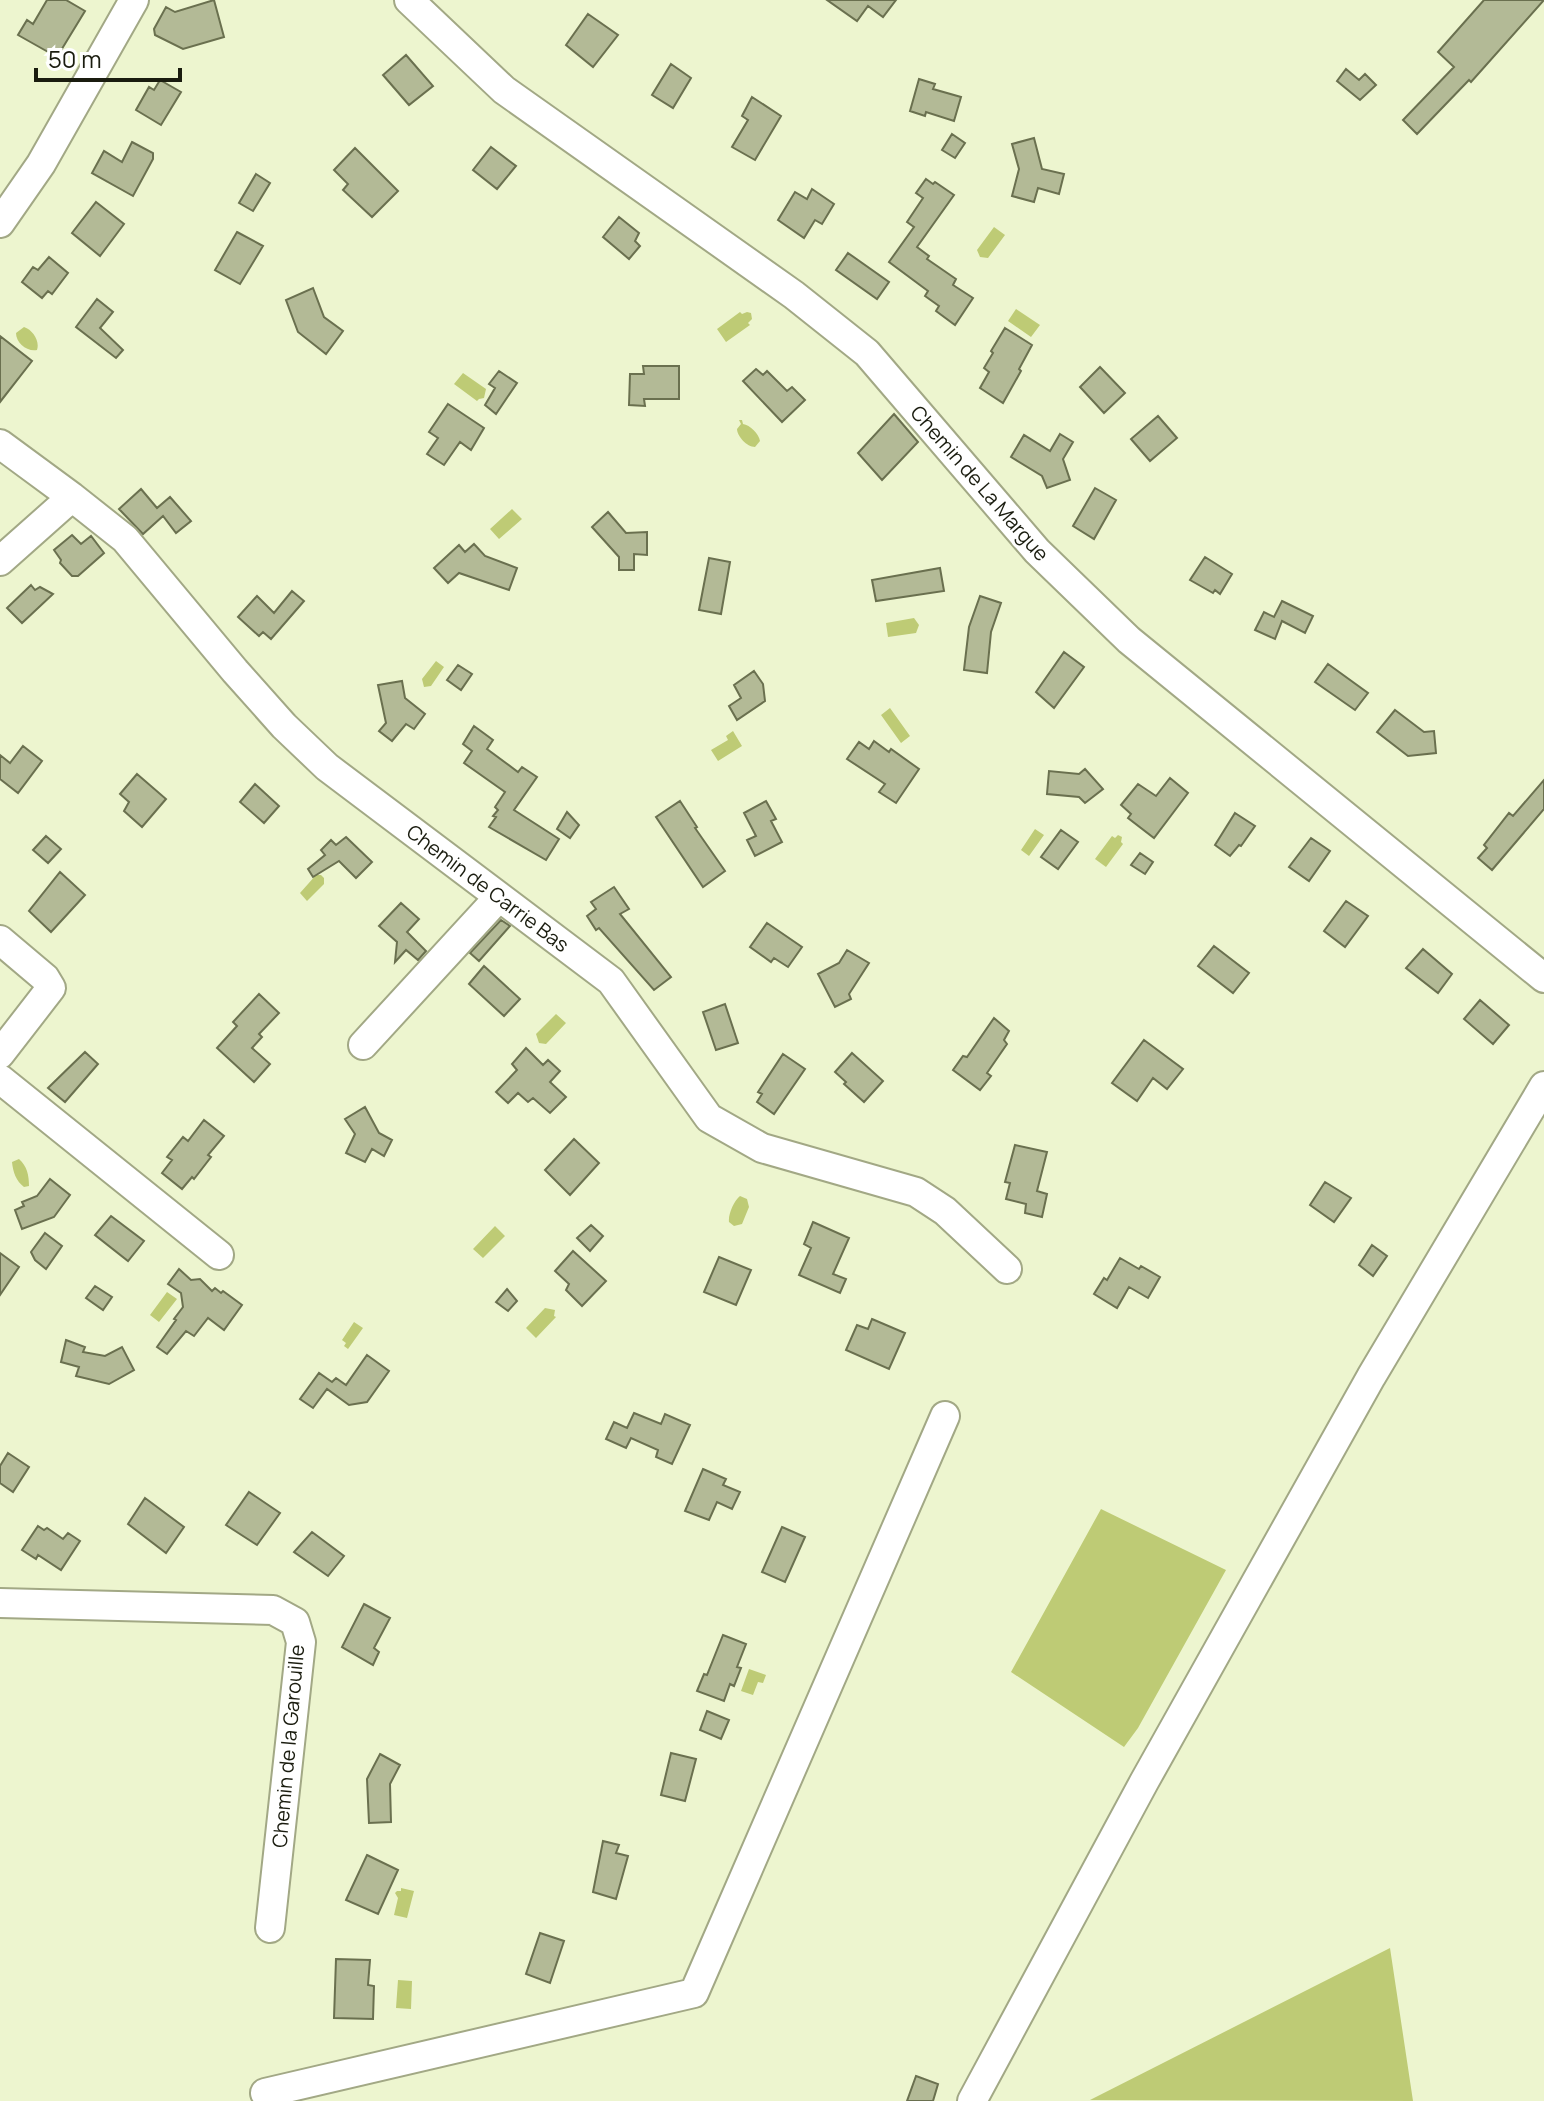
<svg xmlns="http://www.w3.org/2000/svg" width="1544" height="2101" font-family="Manrope,sans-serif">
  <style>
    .water { fill: #becb75 }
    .building { fill: #b3ba96; stroke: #6a704f; stroke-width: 2 }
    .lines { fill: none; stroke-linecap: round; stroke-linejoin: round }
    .minor-casing { stroke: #a2a885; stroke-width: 32 }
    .minor { stroke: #fff; stroke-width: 28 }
    .labels { text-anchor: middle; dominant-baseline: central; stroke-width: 6; stroke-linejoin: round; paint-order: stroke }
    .street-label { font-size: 20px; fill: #1a1c0f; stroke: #fff }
  </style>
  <rect width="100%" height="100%" fill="#edf5cf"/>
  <path class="water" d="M994,227L1005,235L988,258L980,257L977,250Z
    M1016,309L1040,325L1031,337L1008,321Z
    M740,312L742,314L747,312L751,313L752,319L748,323L750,325L726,342L717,329Z
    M24,327C33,330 40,341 37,350C27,352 16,343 16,333Z
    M463,373L486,389L484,398L479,399L477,401L454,384Z
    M739,420H742L743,424C750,425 759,434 760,441L755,447C747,447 737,436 737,429L741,424Z
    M512,509L522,519L499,539L490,529Z
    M914,618L919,625L916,633L888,637L886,623Z
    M436,661L444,667L431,686L424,687L422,679Z
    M890,708L910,736L901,743L881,715Z
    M733,731L742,746L718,761L711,750L728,740L726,736Z
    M1035,829L1044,835L1029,856L1021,850Z
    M1118,835L1122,837L1121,842L1123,844L1106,867L1095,859L1112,836L1115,838Z
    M316,875H321L324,878V884L307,901L300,893Z
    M556,1014L566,1023L546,1044L539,1043L536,1034Z
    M19,1159C27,1166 29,1175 29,1186L24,1187C16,1181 13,1172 12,1162Z
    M740,1196L747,1199L749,1207L742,1224L734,1226L729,1222C728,1214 734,1201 740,1196Z
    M495,1226L505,1236L483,1258L473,1249Z
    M167,1292L177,1299L159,1322L150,1315Z
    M545,1308L555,1310L554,1316L556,1317L536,1338L526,1328Z
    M354,1322L363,1328L348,1349L344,1346L346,1343L342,1340Z
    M1101,1509L1226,1570L1138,1728L1124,1747L1011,1672Z
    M749,1669L766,1675L763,1683L758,1682L753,1695L741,1691Z
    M401,1888L414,1891L407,1918L394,1915L398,1898L395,1893L397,1891H401Z
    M1390,1948L1413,2101L1090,2100Z
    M398,1980L412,1981L411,2009L396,2008Z"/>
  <path class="building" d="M47,0H66L85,11L57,57L18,35L27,20L33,24Z
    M214,0L224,37L183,49L155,35L154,29L166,7L175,12Z
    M827,0H896L883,17L868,6L857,21Z
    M1484,0H1544L1471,82L1469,80L1417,134L1403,120L1454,67L1438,52Z
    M588,14L618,35L593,67L566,45Z
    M406,55L433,86L409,105L383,75Z
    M671,64L691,78L673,108L652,95Z
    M1346,69L1359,80L1365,74L1376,85L1360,100L1337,81Z
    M919,79L935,84L933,89L961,97L954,121L926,112L925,116L910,111Z
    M160,80L181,92L161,125L136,110L149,87L154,90Z
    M752,97L781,116L755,160L732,147L748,120L742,116Z
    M952,134L965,143L955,158L942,150Z
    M1034,138L1042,169L1064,174L1059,194L1038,188L1034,202L1012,196L1019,169L1012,144Z
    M132,142L153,153V159L133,196L92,173L104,151L122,162Z
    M491,147L516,166L497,189L473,170Z
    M355,148L398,191L372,217L343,190L348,184L334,170Z
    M256,174L270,183L253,211L239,203Z
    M926,179L933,184L935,182L954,195L917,247L929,256L927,259L956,279L953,285L973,298L955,325L936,311L939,306L925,296L928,291L889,262L914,227L907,222L923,198L916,193Z
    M812,189L834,204L822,224L815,220L804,238L778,220L795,192L807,199Z
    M96,202L124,224L100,256L72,233Z
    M619,217L639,233L635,241L640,246L629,259L603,237Z
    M237,232L263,246L240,284L215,270Z
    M848,253L889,282L877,299L836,270Z
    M49,257L68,273L52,294L48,291L42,298L22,282L33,267L38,270Z
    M313,288L324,317L343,331L326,354L298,332L286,300Z
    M97,299L113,312L100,328L123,350L116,358L76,327Z
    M1005,328L1032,345L1019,369L1021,371L1003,403L980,388L989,372L984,368L993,353L991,351Z
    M0,336L32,361L0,402Z
    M643,366H679V399H644L645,406L629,405L630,374H644Z
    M1100,367L1125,393L1104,413L1080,387Z
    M756,369L763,375L767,371L787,391L792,387L805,400L782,422L743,381Z
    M499,371L517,383L496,414L485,405L495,388L489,384Z
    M448,404L484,428L471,450L460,442L444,465L427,454L438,438L429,432Z
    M894,414L918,442L882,480L858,453Z
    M1158,416L1177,438L1150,461L1131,439Z
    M1060,434L1073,442L1063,459L1070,480L1047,488L1042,476L1011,457L1024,435L1050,451Z
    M1095,488L1116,500L1094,539L1073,526Z
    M141,489L157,508L170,497L191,521L176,533L163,516L143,534L119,509Z
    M608,512L626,533L647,532V555L634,554V570H619V557L592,527Z
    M72,535L81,544L91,536L104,553L78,576H72L60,563L61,560L54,550Z
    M474,544L485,556L517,568L509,590L459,573L448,583L434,568L459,545L465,552Z
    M1205,557L1232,574L1220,594L1215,590L1213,593L1190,580Z
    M709,558L730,562L721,614L699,610Z
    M940,568L944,591L876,601L872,580Z
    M31,585L35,590L40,587L53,594L22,623L7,608Z
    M292,591L304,601L271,639L263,632L259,636L238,617L257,596L274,613Z
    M980,596L1001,603L991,632L987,673L964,670L969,627Z
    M1282,601L1313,616L1305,633L1282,621L1275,639L1255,630L1264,612L1274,617Z
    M1064,652L1084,667L1054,708L1036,692Z
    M1328,664L1368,693L1355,710L1315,682Z
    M458,665L472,674L461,690L447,680Z
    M754,671L763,684L765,701L737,720L729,706L741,698L734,685Z
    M402,681L405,698L425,714L414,729L406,724L392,741L379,731L386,723L378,685Z
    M1395,710L1424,732L1434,731L1436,753L1408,756L1377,732Z
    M474,726L493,740L487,749L518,772L522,767L537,777L514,810L559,839L546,860L489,827L496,817L493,816L498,810L495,807L505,792L464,763L472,751L463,744Z
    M874,741L889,752L891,749L919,769L896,803L879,792L885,784L847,759L859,742L869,749Z
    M23,746L42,761L18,793L0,779V755L10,763Z
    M1085,769L1103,789L1085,803L1079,797L1047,794L1049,771L1079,774Z
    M137,774L166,799L142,827L124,811L129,802L120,794Z
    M1170,778L1188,793L1154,838L1128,818L1131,814L1121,805L1138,784L1156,796Z
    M1544,780V809L1492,870L1478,858L1487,848L1484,845L1509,813L1513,816Z
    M255,784L279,806L264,823L240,802Z
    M680,801L697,827L695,828L725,871L703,887L656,817Z
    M766,801L776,819L771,821L782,842L755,856L747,840L756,836L744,813Z
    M567,812L579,825L570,838L557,829Z
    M1235,813L1255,826L1241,846L1239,845L1230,856L1215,845Z
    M1061,830L1078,842L1058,869L1041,857Z
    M46,836L61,849L48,863L33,850Z
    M346,837L372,862L356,878L339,861L313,877L308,869L325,855L321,850L331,840L336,845Z
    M1311,838L1330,851L1309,881L1289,867Z
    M1140,853L1153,862L1145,874L1131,865Z
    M60,872L85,895L51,932L29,911Z
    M614,887L629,909L620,914L671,977L654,990L599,928L596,930L587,916L596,909L591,902Z
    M1346,901L1368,916L1345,947L1324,931Z
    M401,903L419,919L407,932L426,951L418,960L406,950L395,962L397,942L379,926Z
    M501,920L510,926L479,961L470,953Z
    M767,923L802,947L788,967L774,958L771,962L750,947Z
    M1214,946L1249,973L1233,993L1198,966Z
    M1423,949L1452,974L1438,993L1406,968Z
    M847,950L869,963L849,994L851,999L835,1007L818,974L839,963Z
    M484,966L520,999L504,1016L469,984Z
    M259,994L279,1013L259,1034L262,1037L252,1048L270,1064L254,1082L217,1048L237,1026L233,1022Z
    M1480,1000L1509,1025L1493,1044L1464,1019Z
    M725,1004L738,1043L716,1050L703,1012Z
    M994,1018L1009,1031L1004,1040L1007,1044L987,1073L991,1076L980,1090L953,1070L963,1056L967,1057Z
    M1144,1040L1183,1069L1167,1089L1153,1078L1137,1101L1112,1083Z
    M526,1048L543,1065L548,1060L560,1071L550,1082L566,1097L550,1113L533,1098L528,1102L518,1093L508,1103L496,1092L517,1070L512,1064Z
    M85,1052L98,1064L65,1102L48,1088Z
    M852,1053L883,1081L864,1102L844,1084L846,1082L835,1072Z
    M783,1054L805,1069L774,1114L757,1102L762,1094L758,1092Z
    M365,1107L379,1133L392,1140L384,1156L372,1149L365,1162L346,1153L355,1134L345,1119Z
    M204,1120L224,1136L208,1155L211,1157L194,1179L192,1177L182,1189L162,1173L172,1160L167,1157L183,1137L188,1141Z
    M574,1139L599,1163L570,1195L545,1170Z
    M1015,1145L1047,1152L1037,1191L1047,1194L1042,1217L1025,1213L1026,1204L1006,1199L1010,1183L1005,1182Z
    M50,1179L70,1195L54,1217L22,1229L15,1210L24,1206L22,1202L37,1196Z
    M1325,1182L1351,1198L1334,1222L1310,1205Z
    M111,1216L144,1241L128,1261L95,1235Z
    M813,1222L849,1238L833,1274L846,1279L840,1293L799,1275L811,1248L804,1244Z
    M591,1225L603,1236L590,1251L577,1238Z
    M45,1233L62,1246L46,1269L35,1260L31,1252Z
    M1372,1245L1387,1256L1373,1276L1359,1265Z
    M573,1251L606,1281L582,1306L566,1290L569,1284L555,1271Z
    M0,1253L19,1267L0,1295Z
    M719,1257L751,1270L736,1305L704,1292Z
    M1120,1258L1139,1269L1141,1266L1160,1277L1148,1298L1129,1287L1117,1308L1094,1294L1104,1278L1107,1280Z
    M179,1269L191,1280L200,1279L212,1291L215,1288L221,1293L223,1291L242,1305L224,1330L208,1318L194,1336L186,1331L167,1354L157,1347L176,1320L174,1319L183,1307L181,1293L168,1284Z
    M95,1286L112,1297L103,1310L86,1298Z
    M507,1289L517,1301L508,1311L496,1302Z
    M872,1319L905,1333L889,1369L846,1350L857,1325L868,1329Z
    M66,1340L85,1347L83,1352L105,1356L122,1347L134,1370L109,1384L76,1376L79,1367L61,1362Z
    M367,1355L389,1371L367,1402L349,1405L327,1389L313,1408L300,1399L319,1373L332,1382L336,1378L346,1385Z
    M634,1413L661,1424L665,1414L690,1425L672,1464L656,1457L658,1450L631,1438L626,1448L606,1439L614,1422L627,1428Z
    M8,1453L29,1467L13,1492L0,1483V1466Z
    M703,1469L726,1479L723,1485L740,1492L732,1509L717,1502L709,1520L685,1511Z
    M249,1492L280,1513L257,1545L226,1525Z
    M145,1498L184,1527L166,1553L128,1524Z
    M38,1526L44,1530L47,1528L63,1539L68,1533L80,1541L61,1570L38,1555L36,1559L22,1550Z
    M782,1527L805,1537L785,1582L762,1572Z
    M312,1532L344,1556L328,1576L294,1552Z
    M364,1604L390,1618L374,1648L379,1652L373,1665L342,1647Z
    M723,1635L746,1644L737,1667L741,1668L734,1686L730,1684L724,1701L697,1691L704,1674L707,1675Z
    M707,1711L729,1720L721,1739L700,1730Z
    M671,1753L696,1759L685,1801L661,1795Z
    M380,1754L400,1765L390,1784L391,1822L369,1823L367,1779Z
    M603,1841L619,1845L616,1853L628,1856L616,1899L593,1892Z
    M367,1855L398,1870L378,1914L346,1900Z
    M540,1933L564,1941L550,1983L526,1974Z
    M336,1959L370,1960L368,1985L374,1986L373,2019L334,2018Z
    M916,2076L938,2084L933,2101H907Z"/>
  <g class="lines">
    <defs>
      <path id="minor" d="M409,0L504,90L794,295L867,353L1037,551L1129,640L1544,978
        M0,223L41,164L134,0
        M0,444L72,497L125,539L235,671L284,726L327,767L611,981L709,1118L762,1148L916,1192L945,1211L1007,1269
        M0,561L72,497
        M0,940L45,978L51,988L0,1054
        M363,1045L499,897
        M0,1079L219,1255
        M0,1603L273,1610L295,1622L301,1642L270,1928
        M265,2093L694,1993L945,1416
        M972,2101L1144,1782L1371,1377L1544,1086"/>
    </defs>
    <use href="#minor" class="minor-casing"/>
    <use href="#minor" class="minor"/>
  </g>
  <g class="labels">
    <g class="street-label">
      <text transform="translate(980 483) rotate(49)">Chemin de La Margue</text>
      <text transform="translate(488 888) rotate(37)">Chemin de Carrie Bas</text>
      <text transform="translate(288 1746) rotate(-85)">Chemin de la Garouille</text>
    </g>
  </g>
  <path d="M36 68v12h144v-12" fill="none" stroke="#1a1c0f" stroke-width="4"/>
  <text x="48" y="68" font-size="24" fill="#1a1c0f" stroke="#ffffff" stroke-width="6" paint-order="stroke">50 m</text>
</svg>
